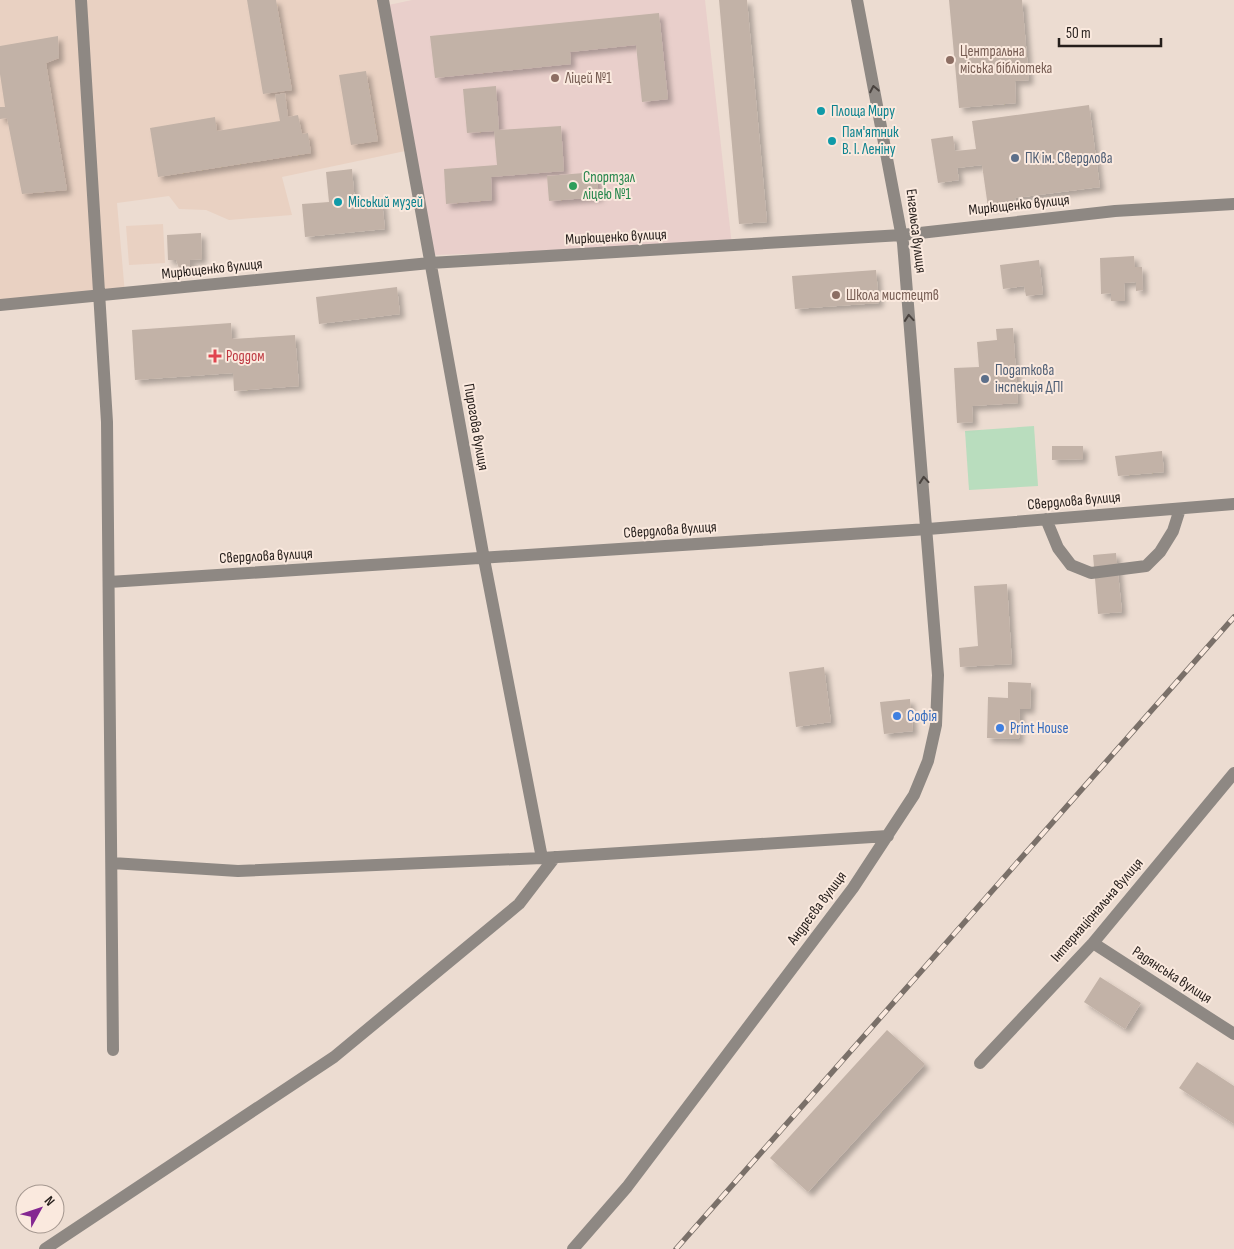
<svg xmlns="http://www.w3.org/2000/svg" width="1234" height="1249" font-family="'Sofia Sans Condensed',sans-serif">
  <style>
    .built { fill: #e9d1c2 }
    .education { fill: #e9cfcb }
    .green { fill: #b9ddbe }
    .building { fill: #c2b2a7; filter: url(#shadow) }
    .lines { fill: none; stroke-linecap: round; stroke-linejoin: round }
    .minor { stroke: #8e8883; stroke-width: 12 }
    .rail-casing { stroke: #7a7069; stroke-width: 5.5 }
    .rail { stroke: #fae9de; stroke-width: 4; stroke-dasharray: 11; stroke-linecap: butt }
    .oneway { stroke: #4a433f }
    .education-dot { fill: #8d6e63; stroke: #fae9de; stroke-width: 2 }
    .culture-dot { fill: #0f9aa8; stroke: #fae9de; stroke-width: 2 }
    .service-dot { fill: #5c6f8a; stroke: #fae9de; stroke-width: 2 }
    .leisure-dot { fill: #2e9e5b; stroke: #fae9de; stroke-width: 2 }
    .health-dot { fill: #e0444e; stroke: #fae9de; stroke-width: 2 }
    .shop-dot { fill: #3f7fe0; stroke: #fae9de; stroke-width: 2 }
    .labels { text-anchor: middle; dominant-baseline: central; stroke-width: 4; stroke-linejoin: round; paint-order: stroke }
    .education-label { font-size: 15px; fill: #785e54; stroke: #fae9de; text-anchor: start }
    .culture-label { font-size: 15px; fill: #0d838f; stroke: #fae9de; text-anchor: start }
    .service-label { font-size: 15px; fill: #4e5e75; stroke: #fae9de; text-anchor: start }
    .leisure-label { font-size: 15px; fill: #27864d; stroke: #fae9de; text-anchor: start }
    .street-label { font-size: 15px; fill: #251e1b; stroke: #fae9de }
    .health-label { font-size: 15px; fill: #be3a42; stroke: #fae9de; text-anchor: start }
    .shop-label { font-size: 15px; fill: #366cbe; stroke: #fae9de; text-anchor: start }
  </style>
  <defs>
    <filter id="shadow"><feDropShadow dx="4.5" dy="4.5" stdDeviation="2.5" flood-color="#0004"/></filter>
  </defs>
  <rect width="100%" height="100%" fill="#ecdcd1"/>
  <path class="built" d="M0,0H383L410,150L282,177L292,215L229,220L206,210L179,209L169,196L117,203L125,294L0,305Z
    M163,224L165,263L129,265L126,226Z"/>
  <path class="education" d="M412,0H705L732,246L433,255L384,6Z"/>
  <path class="green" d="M1034,426L1038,486L969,490L965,431Z"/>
  <path class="building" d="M247,0H276L292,90L263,94Z
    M719,0H747L767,222L739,224Z
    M949,0H1022L1029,80L1015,81L1016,103L959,108Z
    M659,13L668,99L642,102L636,45L570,52L571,64L435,78L430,36Z
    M58,36L59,58L46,63L67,190L22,194L7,118L0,119V107H5L0,74V46Z
    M366,71L378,141L351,145L339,75Z
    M496,86L499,130L561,126L564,171L491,177L492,200L446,204L444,169L497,165L494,131L467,133L463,89Z
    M285,93L288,117L298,115L302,134L308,133L311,153L158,177L150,128L215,117L217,131L280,121L275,95Z
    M1089,105L1100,187L1015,198L1016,203L988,207L982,165L957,168L959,180L938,183L931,139L953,136L955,151L976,149L972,121Z
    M352,169L355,203L382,201L385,229L305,237L302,204L329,202L326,172Z
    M596,172L599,197L549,201L547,176Z
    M201,233L202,259L190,260V267L179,268L176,260H168L167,235Z
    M1134,256L1135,267H1142L1143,290L1136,291V282L1124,283L1125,301H1111V293L1101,294L1100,258Z
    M1039,260L1043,294L1026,296L1024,286L1003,289L1000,265Z
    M876,270L879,303L795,309L792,276Z
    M397,287L400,314L319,324L316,297Z
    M231,323L232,339L295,335L299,386L234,391L233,373L135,380L132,330Z
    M1013,328L1018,403L972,406L973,422L957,423L954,368L979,367L977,342L997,340L996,329Z
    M1052,446H1083V459L1052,460Z
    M1162,451L1164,472L1118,476L1115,456Z
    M1116,553L1122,612L1098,614L1093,555Z
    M1007,584L1012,664L960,667L959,648L978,646L974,586Z
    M824,667L831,722L796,727L789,672Z
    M1008,682L1031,683L1030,709H1020L1019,739L987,738L988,697L1008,698Z
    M910,699L913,731L884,734L880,702Z
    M1100,977L1141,1003L1125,1029L1084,1002Z
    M887,1030L925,1064L808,1192L770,1158Z
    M1197,1062L1234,1086V1124L1179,1088Z"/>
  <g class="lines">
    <path class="minor" d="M81,0L107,422L113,1050
      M383,0L484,559L542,858
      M0,305L430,263L902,235L1115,211L1234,204
      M1046,519L1058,548L1071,565L1091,573L1146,566L1160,552L1173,531L1180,509
      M109,582L928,529L1234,504
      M112,863L238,871L542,858L888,836
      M1093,943L1234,1034
      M980,1063L1093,943L1234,773
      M45,1249L334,1057L519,904L555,857
      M573,1249L627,1187L853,888L914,795L928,761L936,725L938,675L903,243L857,0"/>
    <defs>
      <path id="rail" d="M676,1249L1234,617"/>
    </defs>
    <use href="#rail" class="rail-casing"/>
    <use href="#rail" class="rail"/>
  </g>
  <defs><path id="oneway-chevron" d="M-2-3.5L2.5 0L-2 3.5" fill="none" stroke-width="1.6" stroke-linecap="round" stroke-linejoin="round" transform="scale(1.25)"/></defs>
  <g class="oneway">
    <use href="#oneway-chevron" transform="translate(874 89) rotate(-101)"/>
    <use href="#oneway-chevron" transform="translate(909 318) rotate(-95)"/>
    <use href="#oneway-chevron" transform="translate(924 480) rotate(-95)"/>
  </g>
  <g class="education-dot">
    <circle cx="950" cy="60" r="5"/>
    <circle cx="555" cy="78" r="5"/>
    <circle cx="836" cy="295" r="5"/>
  </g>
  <g class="culture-dot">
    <circle cx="821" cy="111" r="5"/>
    <circle cx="832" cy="141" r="5"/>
    <circle cx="338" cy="202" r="5"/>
  </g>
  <g class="service-dot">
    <circle cx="1015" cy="158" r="5"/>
    <circle cx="985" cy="379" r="5"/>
  </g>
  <circle class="leisure-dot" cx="573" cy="186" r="5"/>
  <path class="health-dot" d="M212.5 348.5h5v5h5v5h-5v5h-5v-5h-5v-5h5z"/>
  <g class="shop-dot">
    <circle cx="897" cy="716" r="5"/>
    <circle cx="1000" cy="728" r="5"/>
  </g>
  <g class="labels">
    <g class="education-label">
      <text x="960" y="51">Центральна<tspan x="960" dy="17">міська бібліотека</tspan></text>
      <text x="565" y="78">Ліцей №1</text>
      <text x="846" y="295">Школа мистецтв</text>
    </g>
    <g class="culture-label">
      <text x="831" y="111">Площа Миру</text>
      <text x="842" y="132">Пам'ятник<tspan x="842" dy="17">В. І. Леніну</tspan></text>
      <text x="348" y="202">Міський музей</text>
    </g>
    <g class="service-label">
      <text x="1025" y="158">ПК ім. Свердлова</text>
      <text x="995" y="370">Податкова<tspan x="995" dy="17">інспекція ДПІ</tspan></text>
    </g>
    <g class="leisure-label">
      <text x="583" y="177">Спортзал<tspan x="583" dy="17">ліцею №1</tspan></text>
    </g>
    <g class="street-label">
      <text transform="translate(1019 205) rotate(-6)">Мирющенко вулиця</text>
      <text transform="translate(916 231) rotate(83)">Енгельса вулиця</text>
      <text transform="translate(616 237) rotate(-3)">Мирющенко вулиця</text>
      <text transform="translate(212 269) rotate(-6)">Мирющенко вулиця</text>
      <text transform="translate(476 427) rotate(80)">Пирогова вулиця</text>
      <text transform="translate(1074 501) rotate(-5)">Свердлова вулиця</text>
      <text transform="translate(670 530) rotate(-4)">Свердлова вулиця</text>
      <text transform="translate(266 556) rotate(-3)">Свердлова вулиця</text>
      <text transform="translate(817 908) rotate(-53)">Андрєєва вулиця</text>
      <text transform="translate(1097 910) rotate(-49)">Інтернаціональна вулиця</text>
      <text transform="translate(1172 975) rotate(33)">Радянська вулиця</text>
    </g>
    <g class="health-label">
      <text x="226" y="356">Роддом</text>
    </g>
    <g class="shop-label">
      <text x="907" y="716">Софія</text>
      <text x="1010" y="728">Print House</text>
    </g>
  </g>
  <g transform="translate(40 1209) rotate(50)"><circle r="24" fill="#fae9de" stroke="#a59890"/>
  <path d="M0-4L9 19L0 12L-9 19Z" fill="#842792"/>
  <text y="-8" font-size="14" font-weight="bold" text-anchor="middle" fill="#251e1b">N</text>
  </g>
  <path d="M1059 38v8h102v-8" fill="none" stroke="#251e1b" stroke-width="2.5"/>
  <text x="1066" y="38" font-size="15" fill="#251e1b" stroke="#fae9de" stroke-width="4" paint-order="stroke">50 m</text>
</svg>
